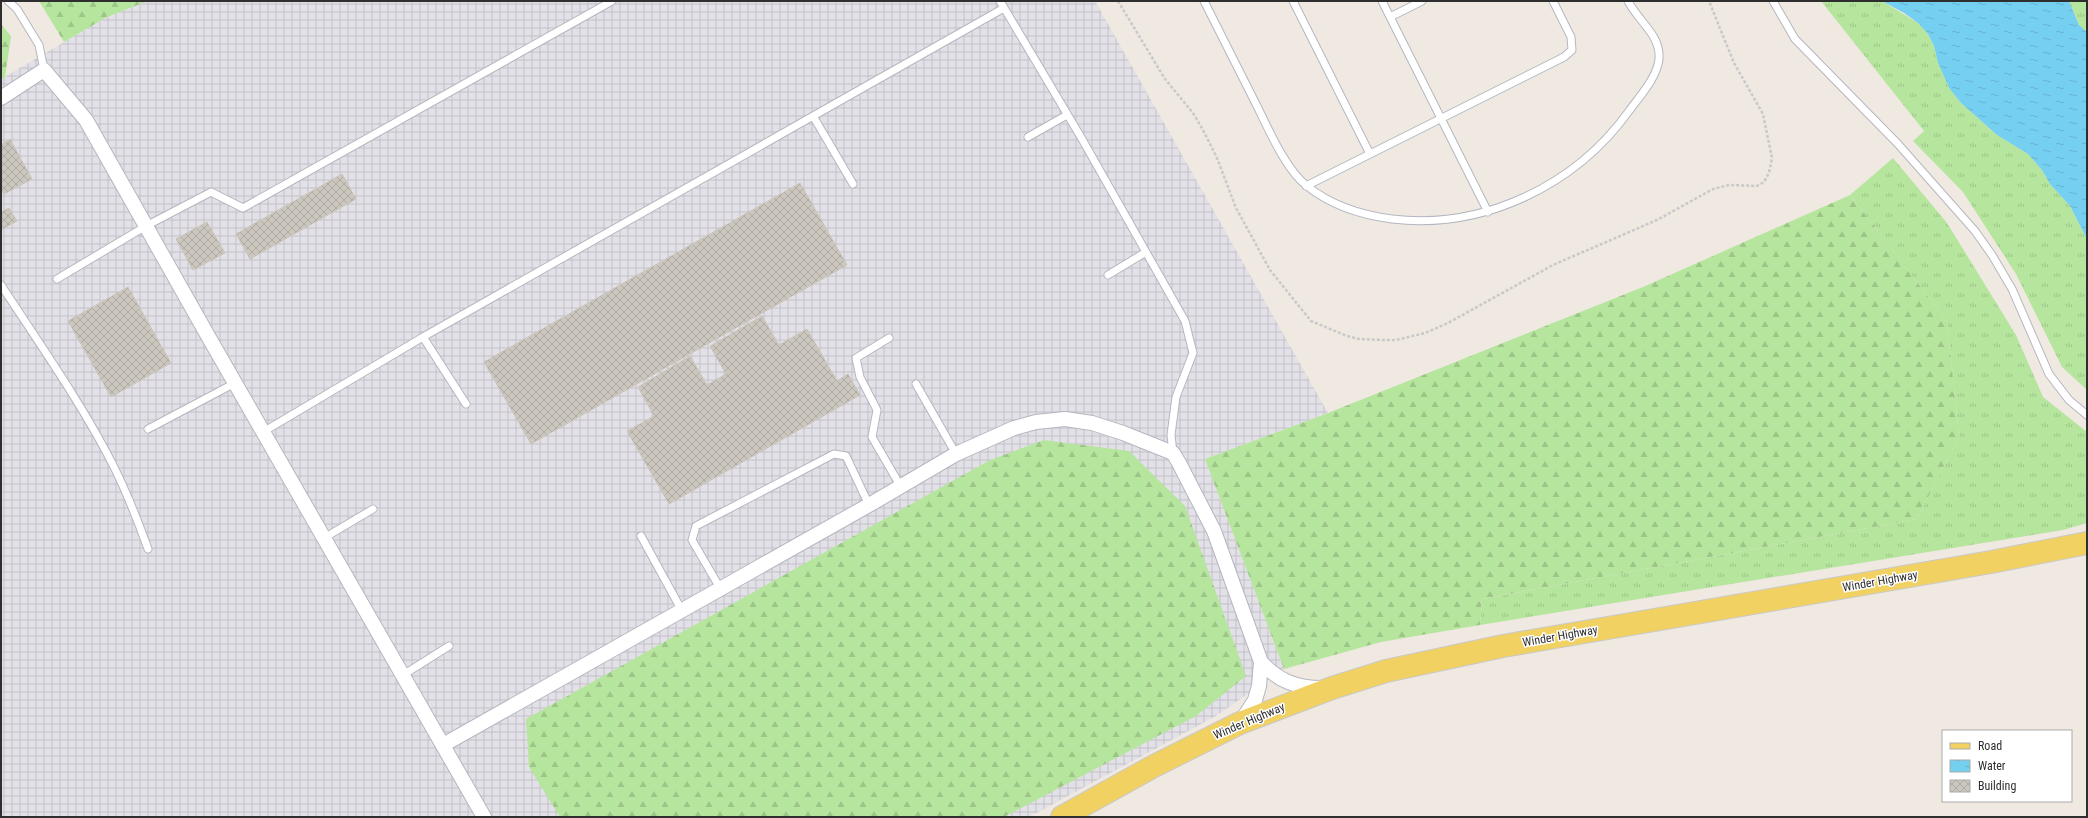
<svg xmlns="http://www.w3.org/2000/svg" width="2088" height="818" font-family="'Roboto Condensed',sans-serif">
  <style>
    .industrial { fill: url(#industrial-grid) }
    .grass { fill: url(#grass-tufts) }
    .forest { fill: url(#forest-firs) }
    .water { fill: url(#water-ripples) }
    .building { fill: url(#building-cross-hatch); stroke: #cbc5ba }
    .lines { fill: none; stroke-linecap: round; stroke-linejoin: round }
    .service-casing { stroke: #b4b7c1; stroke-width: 9 }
    .minor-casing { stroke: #b4b7c1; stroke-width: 16 }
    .primary-casing { stroke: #c9c9c9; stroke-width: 24 }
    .path { stroke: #c9c9c9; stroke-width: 2.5; stroke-dasharray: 3 2; stroke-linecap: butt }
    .service { stroke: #fff; stroke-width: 7 }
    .minor { stroke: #fff; stroke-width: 14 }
    .primary { stroke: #f2d163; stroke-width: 22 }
    .labels { text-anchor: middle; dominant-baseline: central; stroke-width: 3; stroke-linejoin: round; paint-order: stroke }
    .street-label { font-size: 12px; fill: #2e2e2e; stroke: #fff }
  </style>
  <defs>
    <pattern id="industrial-grid" width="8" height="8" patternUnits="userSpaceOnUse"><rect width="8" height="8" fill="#e3e1e8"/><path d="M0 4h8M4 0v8" fill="none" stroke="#c3c1c7"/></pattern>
    <pattern id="grass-tufts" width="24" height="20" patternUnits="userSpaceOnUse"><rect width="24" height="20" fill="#b6e59e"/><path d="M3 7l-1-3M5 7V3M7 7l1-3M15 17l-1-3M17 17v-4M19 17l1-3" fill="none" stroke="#9dc588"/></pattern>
    <pattern id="forest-firs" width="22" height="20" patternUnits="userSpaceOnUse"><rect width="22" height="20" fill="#b6e59e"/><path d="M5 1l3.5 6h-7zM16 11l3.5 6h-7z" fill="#9dc588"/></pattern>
    <pattern id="water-ripples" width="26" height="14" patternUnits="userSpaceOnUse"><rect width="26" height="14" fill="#75cff0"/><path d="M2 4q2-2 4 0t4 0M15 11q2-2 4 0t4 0" fill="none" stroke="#66b2ce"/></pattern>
    <pattern id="building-cross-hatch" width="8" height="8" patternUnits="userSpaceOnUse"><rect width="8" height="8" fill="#cbc7bf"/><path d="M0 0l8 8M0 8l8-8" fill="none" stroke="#afaba4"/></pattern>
  </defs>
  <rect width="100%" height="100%" fill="#efe9e1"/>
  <path class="industrial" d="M148,1H1095L1328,413L1205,459L1284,669L1216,716L1029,817H1V79L107,17Z"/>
  <path class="grass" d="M1821,1H1882L1918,23L1928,34L1934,46L1938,63L1949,88L1961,103L1997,135L2028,154L2042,170L2050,184L2070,206L2087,239V390L2062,367L2016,274L1963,192L1913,141L1924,131Z
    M2069,1H2087V32L2079,25Z
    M1893,158L1947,223L2016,335L2043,397L2087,432V523L2063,530L1480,625L1482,599L1917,519L1959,436L1947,321L1850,195Z"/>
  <path class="forest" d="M39,1H148L107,17L64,42Z
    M1,24L11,36L5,77L1,79Z
    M1850,195L1947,321L1959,436L1917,519L1482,599L1480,625L1381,642L1284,669L1205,459L1328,413L1643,287Z
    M1044,440L1129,451L1185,506L1246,676L1196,716L1004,817H560L529,767L526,719L990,460Z"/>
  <path class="water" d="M1882,1H2069L2079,25L2087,32V239L2070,206L2050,184L2042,170L2028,154L1997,135L1961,103L1949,88L1938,63L1934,46L1928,34L1918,23L1904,13Z"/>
  <path class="building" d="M10,139L32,179L4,194L1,190V145Z
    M342,174L356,199L250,259L236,234Z
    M800,183L847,265L531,444L484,362Z
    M9,208L17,221L1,230V212Z
    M207,222L225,253L193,270L176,239Z
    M128,287L171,363L111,397L68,321Z
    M762,316L779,345L807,329L837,381L848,374L860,395L669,504L627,431L654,416L638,387L690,356L707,385L726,374L710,346Z"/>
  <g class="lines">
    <defs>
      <path id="service" d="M8,1L17,9L39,45L44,70
        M1000,1L1082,139L1185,321L1193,353L1176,397L1171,435L1173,453
        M1204,1C1222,36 1239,71 1257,106C1269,130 1286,170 1307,186C1332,206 1361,215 1392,219C1484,230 1576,185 1629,111C1639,97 1657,78 1659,59C1661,35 1638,21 1628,1
        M1293,1L1370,154
        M1382,1L1488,212
        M1773,1L1795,39L1898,144L1975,231L1992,255L2012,289L2049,374L2069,400L2087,415
        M1390,17L1422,1
        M813,116L853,184
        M1028,137L1067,115
        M1306,186L1564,57L1572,50L1571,37L1553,1
        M1108,275L1146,252
        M57,279L146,226L211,192L243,208L612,1
        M1,285C39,343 82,404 113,465C127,493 138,521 148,549
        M423,337L1004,8
        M889,338L856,358L860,377L877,410L872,437L901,487
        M916,384L956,454
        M148,429L235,383
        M263,432L423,337L466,404
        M641,536L681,609
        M324,538L373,509
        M720,588L692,540L696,526L834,454L846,456L869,505
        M403,675L449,646"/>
      <path id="minor" d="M1,98L44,70L86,120L208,336L484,817
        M1261,662C1278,681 1297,688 1322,688
        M443,745L869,505L956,454L1014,428L1036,422L1065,419L1092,423L1123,433L1173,453L1179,463L1214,531L1261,662L1259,686L1255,700L1240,723"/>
      <path id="primary" d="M1062,817L1154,766L1240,723L1332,688L1386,671L1503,646L1991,562L2087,543"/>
    </defs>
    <use href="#service" class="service-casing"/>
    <use href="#minor" class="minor-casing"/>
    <use href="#primary" class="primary-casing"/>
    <path class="path" d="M1118,1L1165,79L1193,113L1203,130L1217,158L1236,208L1270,270L1311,321L1347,336L1359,339L1383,340H1396L1425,333L1448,323L1553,265L1657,220L1713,189L1729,185L1757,186L1764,182L1769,173L1772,158L1763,114L1734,63L1709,1"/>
    <use href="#service" class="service"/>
    <use href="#minor" class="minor"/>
    <use href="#primary" class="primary"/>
  </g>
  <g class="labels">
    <g class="street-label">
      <text transform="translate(1880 581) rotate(-10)">Winder Highway</text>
      <text transform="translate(1560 636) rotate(-10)">Winder Highway</text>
      <text transform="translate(1249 721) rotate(-23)">Winder Highway</text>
    </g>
  </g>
  <rect width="2088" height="818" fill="none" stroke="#2e2e2e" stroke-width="4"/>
  <rect x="1942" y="730" width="130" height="72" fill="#ffffff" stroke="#ababab"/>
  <rect x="1950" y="743" width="20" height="6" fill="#f2d163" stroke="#ababab"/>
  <text x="1978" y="750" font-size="12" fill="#2e2e2e">Road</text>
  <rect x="1950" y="760" width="20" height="12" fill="url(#water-ripples)" stroke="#ababab"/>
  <text x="1978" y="770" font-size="12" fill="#2e2e2e">Water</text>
  <rect x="1950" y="780" width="20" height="12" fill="url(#building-cross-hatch)" stroke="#ababab"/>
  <text x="1978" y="790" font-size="12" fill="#2e2e2e">Building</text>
</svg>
